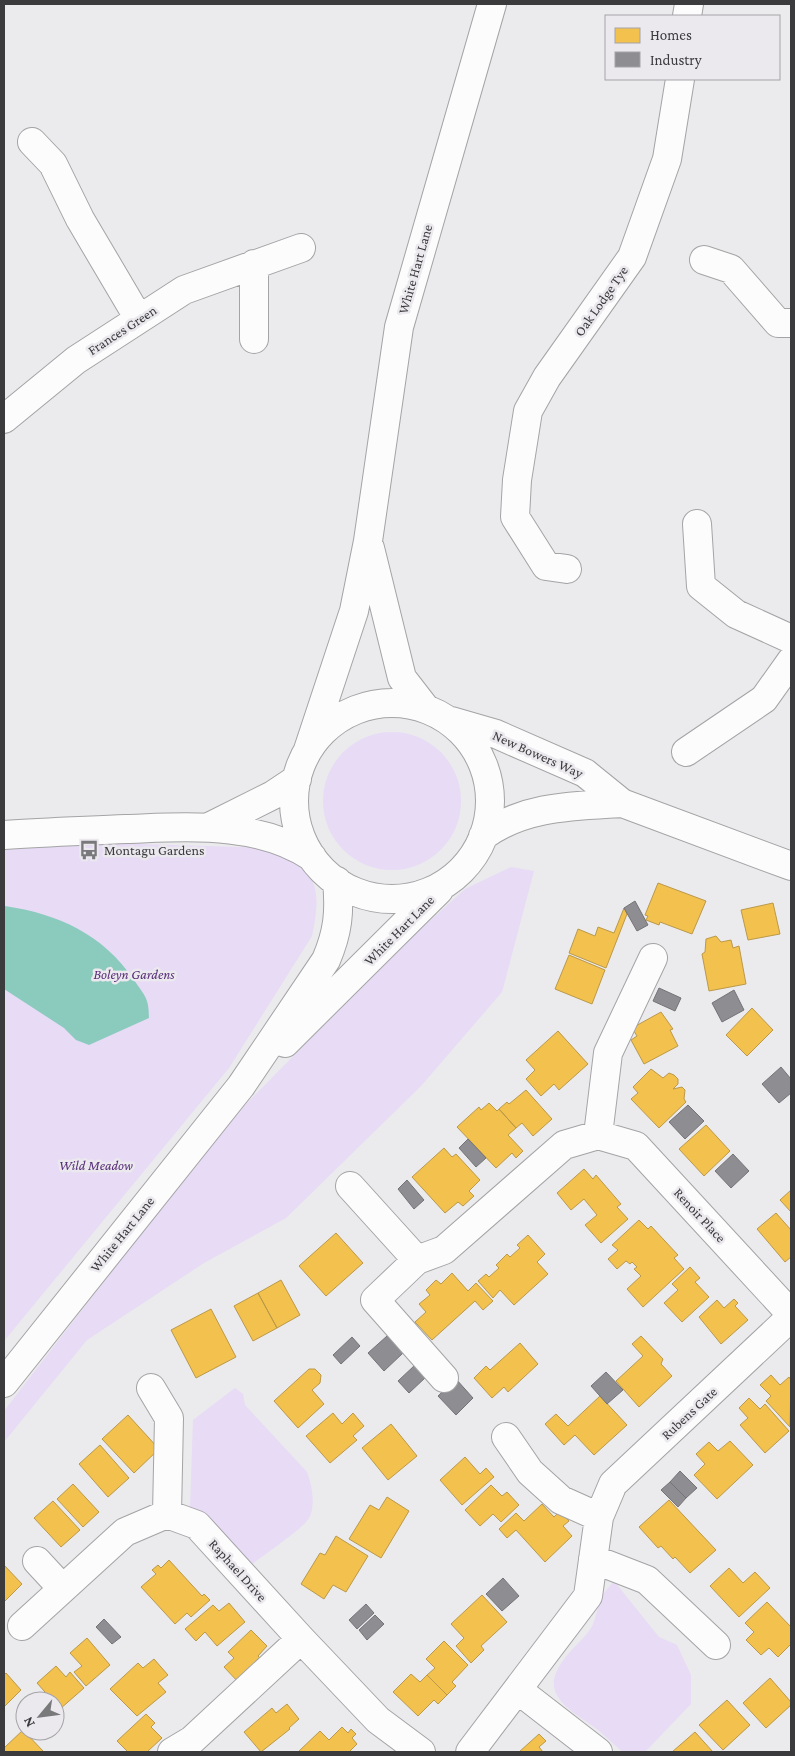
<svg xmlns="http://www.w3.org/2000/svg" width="795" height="1756" font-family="'Crimson Pro',serif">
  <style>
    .green { fill: #e7dbf6 }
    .water { fill: #8acbbd }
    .homes { fill: #f2c14e; stroke: #bb9949 }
    .industry { fill: #8d8d92; stroke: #747478 }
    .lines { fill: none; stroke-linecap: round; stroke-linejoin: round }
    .minor-casing { stroke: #a4a3a5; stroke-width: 30 }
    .minor { stroke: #fcfcfc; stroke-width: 28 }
    .labels { text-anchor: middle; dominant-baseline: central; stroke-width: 5; stroke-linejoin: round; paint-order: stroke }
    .street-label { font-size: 14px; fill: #3b3b3d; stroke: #ebe9ee }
    .poi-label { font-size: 14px; fill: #3b3b3d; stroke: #ebe9ee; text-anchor: start }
    .park-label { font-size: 14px; font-style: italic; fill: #572e79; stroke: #ebe9ee }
  </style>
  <rect width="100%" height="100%" fill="#ebeaed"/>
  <path class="green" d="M323 801a69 69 0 1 1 138 0a69 69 0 1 1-138 0Z
    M104,843L272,848C318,871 322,887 312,936L229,1068L4,1341V850Z
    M511,867L534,871L502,992L421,1086L286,1218L204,1263L87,1340L4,1442V1411L186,1175L246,1104L404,944L465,889Z
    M235,1388L243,1394L245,1405L307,1472C312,1486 316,1505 309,1518C304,1528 262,1556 251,1565L208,1515L190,1510L193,1420Z
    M614,1581L659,1637L677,1645L691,1675V1704L645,1752H623C613,1744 604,1734 594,1727C578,1715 545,1699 556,1673C562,1657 578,1645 589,1631C597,1621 596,1607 602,1596C605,1591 610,1586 614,1581Z"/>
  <path class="water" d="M5,906C58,914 103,934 134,980C145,996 149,998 149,1018L89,1045L76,1040L64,1028L4,989Z"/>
  <path class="homes" d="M658,883L706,901L692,934L660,922L659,925L646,920L648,916L645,915Z
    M773,903L780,934L748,940L741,910Z
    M624,908L627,914L606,968L569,953L578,929L595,936L598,927L614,933Z
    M716,936L721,942L731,940L733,948L739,946L746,984L709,991L702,954L705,952L706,939Z
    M569,955L605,970L592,1004L555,989Z
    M752,1008L773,1030L747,1056L726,1035Z
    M661,1012L673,1029L670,1030L678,1046L644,1064L631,1040L637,1036L632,1028Z
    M558,1031L588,1064L559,1090L554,1084L541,1096L526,1079L535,1070L526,1060Z
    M651,1069L663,1078L669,1073L674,1075L678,1079V1084L673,1089L682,1087L685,1090L684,1099L686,1102L659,1128L631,1099L638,1093L633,1087Z
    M526,1090L552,1119L533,1136L522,1123L516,1128L499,1109L507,1102L509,1104Z
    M489,1103L497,1111L499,1109L516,1128L508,1135L523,1151L516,1158L512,1153L496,1168L457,1127L479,1107L481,1110Z
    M706,1125L730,1151L704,1176L679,1149Z
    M444,1148L452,1157L456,1154L480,1180L469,1191L474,1196L463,1206L458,1202L445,1213L412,1177Z
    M584,1169L593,1179L596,1175L621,1204L617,1207L628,1219L601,1243L585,1225L597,1215L584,1199L571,1210L557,1193Z
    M791,1190V1212L780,1200Z
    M776,1213L791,1230V1257L785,1262L757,1229Z
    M639,1220L648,1229L651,1226L678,1255L674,1258L684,1269L643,1307L627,1289L641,1276L634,1269L637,1267L632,1262L630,1264L626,1261L617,1269L608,1259L618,1250L612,1245Z
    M336,1233L363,1263L326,1296L299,1266Z
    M528,1235L545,1254L537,1262L548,1274L514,1305L500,1290L493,1298L478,1281L486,1274L489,1277L499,1268L496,1265L507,1254L510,1257L520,1248L517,1245Z
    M690,1267L700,1278L695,1282L709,1297L682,1322L664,1303L678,1290L672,1284Z
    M452,1273L468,1291L476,1283L493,1301L483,1310L475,1301L432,1340L415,1322L426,1312L419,1304L430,1295L426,1290L436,1280L441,1284Z
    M281,1280L300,1315L277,1328L258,1293Z
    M258,1293L277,1328L253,1341L234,1306Z
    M734,1299L738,1303L735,1306L748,1320L721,1344L699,1317L717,1300L724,1308Z
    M211,1309L236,1357L196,1378L171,1330Z
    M641,1336L663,1359L661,1364L672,1376L639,1407L616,1381L643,1356L632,1344Z
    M520,1343L538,1364L508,1392L504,1387L492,1398L474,1378L486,1366L490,1370Z
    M309,1369H315L321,1375L320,1383L312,1390L324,1404L298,1428L274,1401Z
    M771,1375L780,1385L789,1377L791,1380L790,1427L766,1401L771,1396L760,1385Z
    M600,1396L627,1425L594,1455L575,1435L564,1445L545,1424L556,1414L568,1426Z
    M749,1398L760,1409L765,1404L789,1431L765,1453L740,1425L748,1418L739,1408Z
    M333,1413L342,1424L353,1413L364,1426L353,1436L357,1440L330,1463L306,1436Z
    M128,1415L159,1449L134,1473L102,1439Z
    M391,1424L417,1456L388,1480L362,1448Z
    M730,1441L753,1465L717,1499L694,1475L705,1464L696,1454L709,1442L718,1451Z
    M100,1445L129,1478L108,1497L79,1464Z
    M465,1457L480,1474L486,1468L494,1477L462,1505L440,1480Z
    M73,1484L99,1512L83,1527L57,1499Z
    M491,1485L502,1496L507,1492L519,1505L501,1522L493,1514L480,1526L465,1510Z
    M387,1497L409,1511L381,1558L349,1539L370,1505L379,1510Z
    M669,1500L716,1550L690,1573L675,1557L673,1559L661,1546L658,1548L639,1527Z
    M53,1501L80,1530L61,1547L34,1518Z
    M542,1504L554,1517L560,1511L569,1521L563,1526L572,1536L545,1562L516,1530L507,1538L499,1529L516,1513L524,1521Z
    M336,1536L368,1556L346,1592L333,1585L324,1599L301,1584L320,1553L325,1555Z
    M169,1560L202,1596L204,1594L210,1600L191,1617L187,1613L175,1624L141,1587L156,1574L152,1570L158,1565L161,1568Z
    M4,1565L22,1584L4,1602Z
    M729,1568L743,1583L755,1572L770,1588L739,1617L710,1586Z
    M482,1595L507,1622L481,1646L484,1650L471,1663L456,1646L464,1638L451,1624Z
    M767,1602L791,1627V1644L778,1657L769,1648L761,1655L746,1640L754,1632L745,1623Z
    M229,1603L245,1622L217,1646L205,1632L196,1641L185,1629L213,1605L219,1611Z
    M251,1630L267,1646L258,1656L263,1661L240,1684L224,1667L234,1658L228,1652Z
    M87,1638L110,1665L86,1686L74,1672L82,1666L70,1653Z
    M444,1641L468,1665L452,1682L456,1686L447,1695L427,1675L435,1668L426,1659Z
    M154,1659L168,1675L158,1683L166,1692L137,1716L110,1689L138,1663L143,1668Z
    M56,1666L66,1677L70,1672L84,1688L60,1709L37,1683Z
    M6,1673L21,1690L4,1707V1675Z
    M411,1674L420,1682L427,1675L447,1695L438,1704L434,1700L418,1716L393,1692Z
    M770,1678L791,1702V1705L766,1728L743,1703Z
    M727,1700L750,1725L723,1750L699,1725Z
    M287,1704L299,1719L289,1728L290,1729L261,1752L244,1732L272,1708L276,1713Z
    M146,1714L155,1723L151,1727L162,1738L147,1752H128L117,1741Z
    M342,1727L348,1733L351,1729L356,1734L352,1738L357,1744L349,1752H298L320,1731L329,1740Z
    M23,1730L44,1752H4V1748Z
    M695,1732L713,1752H672Z
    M539,1734L546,1741L539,1747L543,1752H519Z"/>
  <path class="industry" d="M635,901L648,925L637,931L624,908Z
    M659,988L681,998L675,1011L653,1001Z
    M734,990L744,1010L722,1022L712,1003Z
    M781,1067L791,1079V1093L779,1103L762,1084Z
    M688,1105L704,1121L685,1139L669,1122Z
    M468,1139L486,1158L476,1167L459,1148Z
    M733,1154L749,1171L731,1188L715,1171Z
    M407,1180L424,1200L414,1209L398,1189Z
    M387,1336L403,1353L384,1371L368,1353Z
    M352,1337L360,1346L341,1364L333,1355Z
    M415,1365L426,1377L409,1393L398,1381Z
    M606,1372L623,1390L607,1404L591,1386Z
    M456,1379L473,1398L456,1415L438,1396Z
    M680,1471L697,1488L686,1498L670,1482Z
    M670,1482L686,1498L678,1507L661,1490Z
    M503,1578L519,1596L502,1611L486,1594Z
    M366,1604L374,1613L357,1629L349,1620Z
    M375,1615L384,1624L367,1640L359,1630Z
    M104,1619L121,1637L112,1644L96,1627Z"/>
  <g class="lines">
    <defs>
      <path id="minor" d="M687,16L689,4
        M32,142L53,164L80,219L139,319
        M704,260L731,269L778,323H791
        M254,264V339
        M4,419L76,360L184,290L301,248
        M697,524L701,586L736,614L791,639
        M370,548L402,678L426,709
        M567,569L546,566L515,517L517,480L528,411L547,377L632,257L667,159L680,79
        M294 801a98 98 0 1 1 196 0a98 98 0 1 1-196 0Z
        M451,721L496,734L585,773L622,803L791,866
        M308,750L354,611L368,541L399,327L492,4
        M686,752L764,699L791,661
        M209,827L273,795L297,779
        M4,835C45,832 85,831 126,829C189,827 257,821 312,857
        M483,836C524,806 573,806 622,803
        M285,1043L439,890
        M598,1135L608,1053L653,958
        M350,1186L417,1260
        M444,1378L375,1300L417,1260L444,1250L564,1145L598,1135L636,1146L791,1314
        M4,1383L241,1086L326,960C338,932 340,912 337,881
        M151,1388L169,1418L167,1514
        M506,1437L530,1472L561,1500L599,1517
        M593,1559L647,1580L716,1645
        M37,1561L62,1588
        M22,1626L125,1532L167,1514L197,1525L301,1639L378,1720L421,1752
        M518,1690L598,1752
        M172,1752L192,1740L301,1639
        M470,1752L588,1596L599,1517L613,1484L791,1317"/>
    </defs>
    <use href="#minor" class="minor-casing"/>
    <use href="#minor" class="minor"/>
  </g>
  <defs>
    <symbol id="bus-bare" viewBox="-9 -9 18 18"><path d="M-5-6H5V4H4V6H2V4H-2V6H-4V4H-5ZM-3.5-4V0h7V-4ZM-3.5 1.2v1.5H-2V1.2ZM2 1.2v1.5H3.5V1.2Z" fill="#79787b" stroke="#ebe9ee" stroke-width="2.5" paint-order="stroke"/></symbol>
  </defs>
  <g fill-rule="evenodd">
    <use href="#bus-bare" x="75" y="836" width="28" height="28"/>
  </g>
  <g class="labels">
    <g class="street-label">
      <text transform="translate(415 269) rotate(-74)">White Hart Lane</text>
      <text transform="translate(601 301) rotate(-55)">Oak Lodge Tye</text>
      <text transform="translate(122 330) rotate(-33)">Frances Green</text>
      <text transform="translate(538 754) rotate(24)">New Bowers Way</text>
      <text transform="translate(399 930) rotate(-45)">White Hart Lane</text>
      <text transform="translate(700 1215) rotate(47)">Renoir Place</text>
      <text transform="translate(122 1234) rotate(-51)">White Hart Lane</text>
      <text transform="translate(689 1413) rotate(-43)">Rubens Gate</text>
      <text transform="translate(238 1570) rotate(48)">Raphael Drive</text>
    </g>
    <g class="poi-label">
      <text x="104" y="850">Montagu Gardens</text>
    </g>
    <g class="park-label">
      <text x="134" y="974">Boleyn Gardens</text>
      <text x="96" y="1165">Wild Meadow</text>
    </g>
  </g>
  <rect width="795" height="1756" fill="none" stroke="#3b3b3d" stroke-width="10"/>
  <rect x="605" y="15" width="175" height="65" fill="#ebe9ee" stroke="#a5a3a7"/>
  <rect x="615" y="28" width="25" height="15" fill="#f2c14e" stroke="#a5a3a7"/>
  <text x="650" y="40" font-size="15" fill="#3b3b3d">Homes</text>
  <rect x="615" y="52" width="25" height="15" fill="#8d8d92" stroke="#a5a3a7"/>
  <text x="650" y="65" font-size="15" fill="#3b3b3d">Industry</text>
  <g transform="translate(40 1716) rotate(241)"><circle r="24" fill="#ebe9ee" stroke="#a5a3a7"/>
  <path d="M0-4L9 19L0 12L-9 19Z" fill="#79787b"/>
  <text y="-8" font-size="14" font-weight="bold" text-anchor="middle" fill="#3b3b3d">N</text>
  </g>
</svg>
